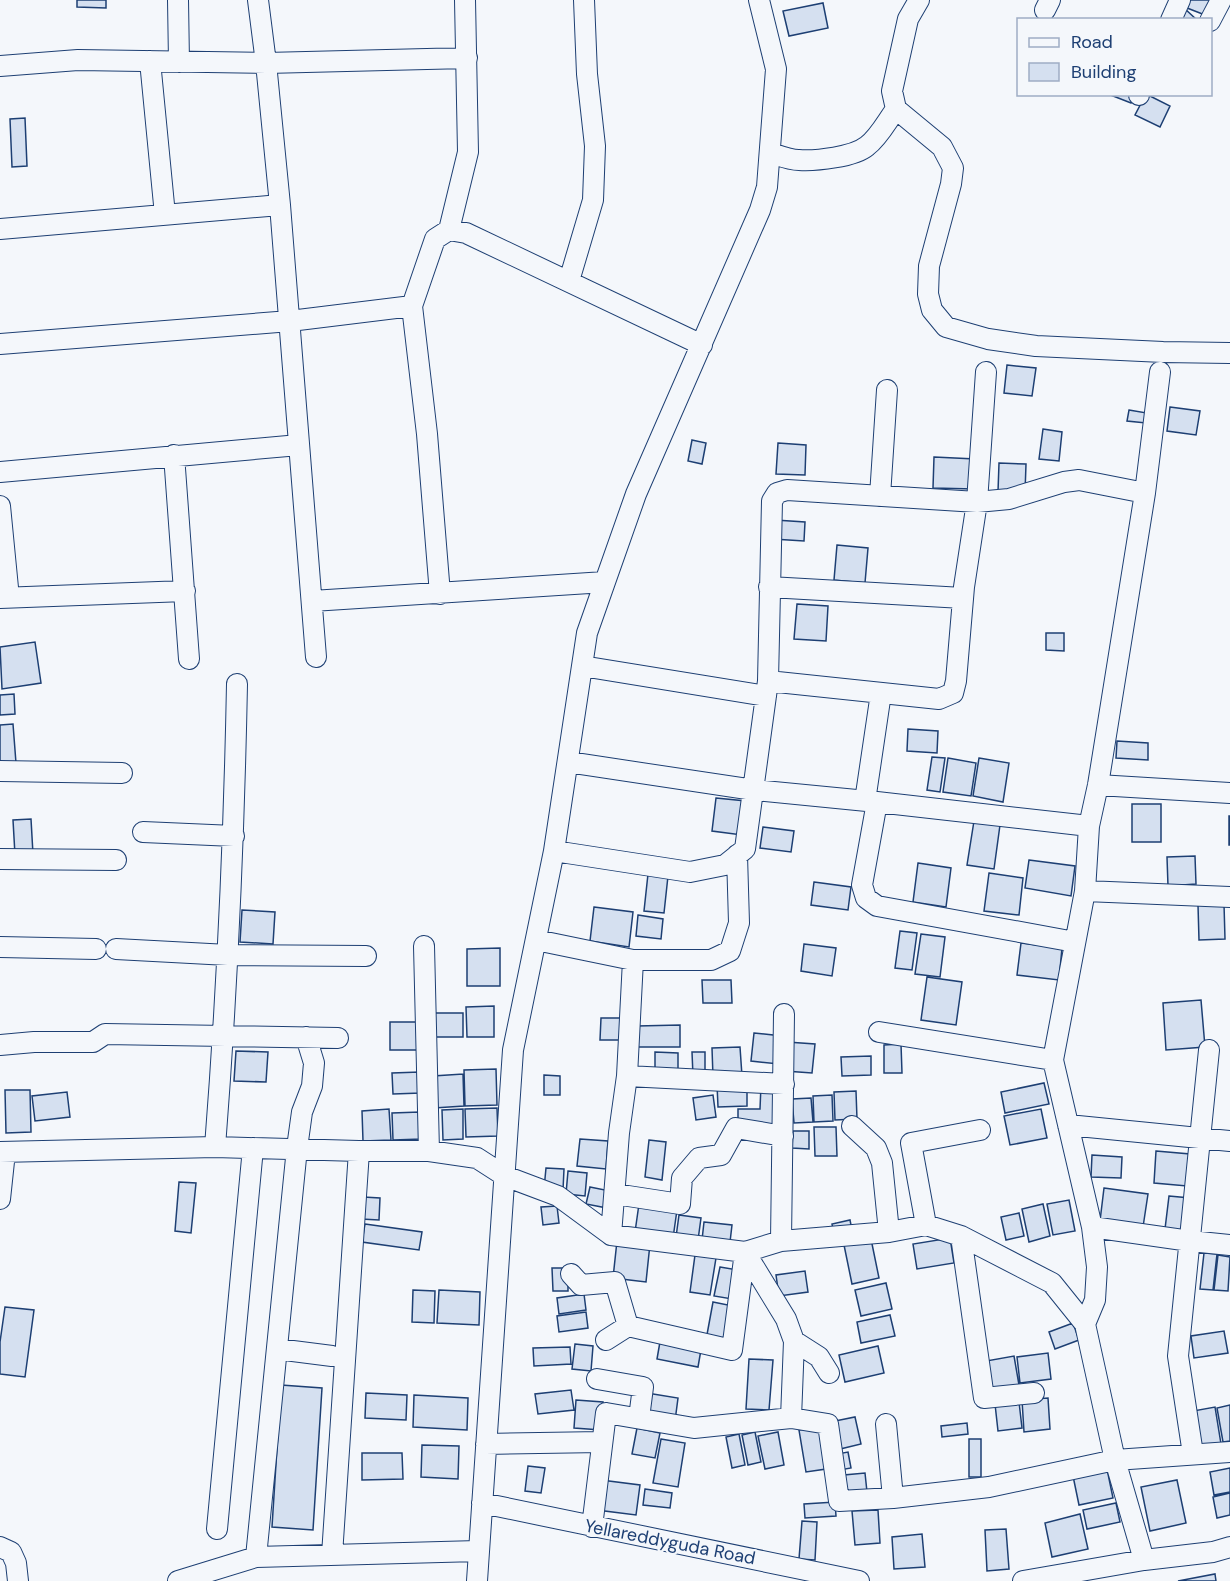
<svg xmlns="http://www.w3.org/2000/svg" width="1230" height="1581" font-family="'DM Sans',sans-serif">
  <style>
    .building { fill: #d5e0f0; stroke: #1d3f73; stroke-width: 1.5 }
    .lines { fill: none; stroke-linecap: round; stroke-linejoin: round }
    .minor-casing { stroke: #1d3f73; stroke-width: 22 }
    .minor { stroke: #f4f7fb; stroke-width: 20 }
    .labels { text-anchor: middle; dominant-baseline: central; stroke-width: 4.5; stroke-linejoin: round; paint-order: stroke }
    .street-label { font-size: 18px; fill: #1d3f73; stroke: #f4f7fb }
  </style>
  <rect width="100%" height="100%" fill="#f4f7fb"/>
  <path class="building" d="M77,0H106V8L77,7Z
    M1185,0H1211L1205,15L1182,6Z
    M823,3L828,28L789,36L783,11Z
    M1184,8L1197,20H1176Z
    M1108,94H1134L1131,103Z
    M1146,94L1170,106L1160,127L1135,115Z
    M25,118L27,166L12,167L10,119Z
    M1007,365L1036,368L1032,396L1004,393Z
    M1170,407L1200,411L1196,435L1167,431Z
    M1129,410L1147,413L1146,423L1127,421Z
    M1043,429L1062,432L1059,461L1039,459Z
    M692,440L706,443L702,464L688,461Z
    M778,443L806,445L805,475L776,474Z
    M934,457L975,459L974,489L933,488Z
    M999,463L1026,464L1025,493L998,492Z
    M775,520L805,522L804,541L773,539Z
    M837,545L868,548L865,583L834,580Z
    M797,604L828,606L826,641L794,639Z
    M1046,633H1064V651L1046,650Z
    M35,642L41,683L2,689L0,647Z
    M14,694L15,714L0,715V695Z
    M13,724L16,763L0,764V725Z
    M908,729L938,731L937,753L907,751Z
    M1117,741L1148,743V760L1116,758Z
    M932,757L945,758L940,792L927,790Z
    M948,758L976,763L971,796L943,792Z
    M979,758L1009,763L1003,802L973,796Z
    M716,798L746,801L742,835L712,831Z
    M1132,804H1161V842H1132Z
    M1229,816H1230V845H1229Z
    M31,819L33,854L15,855L13,820Z
    M974,821L1000,825L994,869L967,865Z
    M763,827L794,831L791,852L760,848Z
    M1195,856L1196,884L1168,886L1167,857Z
    M1029,860L1075,866L1071,896L1025,888Z
    M918,863L951,868L946,907L913,902Z
    M989,873L1023,878L1019,915L984,911Z
    M648,874L668,876L664,913L644,911Z
    M814,882L851,887L848,910L811,905Z
    M1224,904L1225,939L1199,940L1198,905Z
    M594,907L633,912L629,947L590,941Z
    M242,910L275,912L273,944L240,942Z
    M638,915L663,919L661,939L636,936Z
    M900,931L917,933L912,970L895,968Z
    M921,934L945,937L940,977L915,974Z
    M1021,943L1062,948L1059,980L1017,975Z
    M804,944L836,948L832,976L801,971Z
    M500,948V986H467V949Z
    M927,977L962,982L956,1025L921,1020Z
    M702,980H731L732,1003H703Z
    M1201,1000L1205,1047L1166,1050L1163,1003Z
    M494,1006V1037H467L466,1007Z
    M432,1013H463V1037H432Z
    M601,1018H623V1040H600Z
    M390,1022H419V1050H390Z
    M680,1025V1047H638L637,1026Z
    M754,1033L782,1036L779,1064L751,1061Z
    M787,1042L815,1044L812,1073L785,1071Z
    M901,1044L902,1073H884V1045Z
    M740,1047L742,1076L713,1077L712,1048Z
    M236,1051L268,1052L266,1082L234,1081Z
    M655,1052L678,1053V1073H655Z
    M692,1052H705V1075L693,1076Z
    M871,1056V1075L842,1076L841,1057Z
    M496,1069L497,1105L465,1106L464,1070Z
    M420,1072L421,1093L393,1094L392,1073Z
    M463,1074L464,1106L434,1108L433,1076Z
    M544,1075L560,1076V1095H544Z
    M747,1083V1106L718,1107L717,1084Z
    M1044,1083L1049,1104L1005,1113L1001,1092Z
    M761,1085H781V1124H738V1109H760Z
    M5,1090H30L31,1132L6,1133Z
    M856,1091L857,1119L835,1120L834,1092Z
    M67,1092L70,1117L35,1121L32,1096Z
    M713,1095L716,1117L696,1120L693,1098Z
    M832,1095L833,1121L814,1122L813,1096Z
    M811,1098L813,1122L794,1123L792,1099Z
    M497,1108L498,1136L466,1137L465,1109Z
    M389,1109L391,1140L363,1141L362,1111Z
    M463,1109V1139L443,1140L442,1110Z
    M1041,1109L1047,1138L1010,1145L1004,1116Z
    M420,1112L422,1139L393,1140L392,1113Z
    M814,1127H836L837,1156H815Z
    M793,1131H809V1149L792,1148Z
    M580,1139L608,1141L606,1169L577,1166Z
    M649,1140L666,1142L662,1180L645,1177Z
    M1156,1151L1190,1154L1187,1186L1154,1183Z
    M1092,1155L1122,1157L1121,1178L1091,1177Z
    M546,1168L564,1169L563,1190L544,1189Z
    M568,1171L587,1173L585,1196L566,1194Z
    M179,1182L196,1183L191,1233L175,1231Z
    M590,1187L610,1191L607,1208L586,1204Z
    M1104,1188L1148,1194L1143,1227L1100,1221Z
    M1169,1196L1190,1198L1186,1231L1165,1229Z
    M363,1197L380,1198L379,1220L361,1219Z
    M1069,1200L1075,1231L1053,1235L1047,1204Z
    M639,1204L677,1210L673,1238L635,1232Z
    M1043,1204L1050,1236L1029,1242L1022,1209Z
    M557,1206L559,1223L543,1225L541,1207Z
    M1019,1213L1024,1236L1006,1240L1001,1217Z
    M679,1215L701,1218L698,1240L676,1237Z
    M850,1220L852,1230L834,1234L832,1224Z
    M704,1222L732,1225L730,1242L702,1240Z
    M365,1224L422,1232L419,1250L362,1242Z
    M950,1238L954,1263L917,1269L913,1244Z
    M871,1239L879,1278L852,1284L844,1245Z
    M617,1241L650,1244L646,1282L613,1278Z
    M1204,1253L1217,1254L1213,1290L1200,1289Z
    M695,1255L716,1258L710,1295L690,1292Z
    M1218,1255L1230,1257L1228,1291L1214,1290Z
    M720,1267L738,1270L732,1299L714,1296Z
    M552,1268H568V1291H553Z
    M805,1271L808,1292L779,1296L776,1275Z
    M886,1283L892,1309L861,1316L855,1290Z
    M413,1290L435,1291L434,1323L412,1322Z
    M439,1290L480,1292L479,1325L437,1323Z
    M584,1294L586,1310L559,1314L557,1298Z
    M713,1302L733,1306L726,1344L706,1340Z
    M5,1307L34,1310L25,1377L0,1374V1342Z
    M586,1312L588,1328L559,1332L557,1316Z
    M890,1315L895,1336L861,1343L857,1322Z
    M1073,1323L1079,1340L1055,1349L1049,1332Z
    M1224,1331L1228,1353L1194,1358L1191,1336Z
    M661,1336L702,1344L698,1367L657,1359Z
    M575,1344L593,1346L591,1371L572,1369Z
    M878,1346L884,1373L845,1382L839,1355Z
    M570,1347L571,1364L534,1366L533,1348Z
    M1048,1353L1051,1379L1020,1383L1017,1357Z
    M1014,1356L1019,1385L991,1390L986,1361Z
    M749,1359L773,1360L769,1410L746,1409Z
    M281,1385L322,1388L313,1530L272,1527Z
    M571,1390L574,1410L538,1414L535,1394Z
    M366,1393L407,1395L406,1420L365,1418Z
    M647,1393L678,1398L675,1421L644,1417Z
    M414,1395L468,1398L467,1430L413,1427Z
    M1048,1398L1050,1429L1024,1432L1022,1400Z
    M576,1400L603,1402L601,1430L574,1428Z
    M1019,1402L1022,1428L998,1431L995,1404Z
    M1230,1405V1441L1223,1442L1217,1408Z
    M1215,1407L1221,1444L1200,1448L1193,1411Z
    M855,1417L861,1444L836,1450L830,1422Z
    M967,1423L968,1434L942,1437L941,1426Z
    M820,1426L826,1469L806,1472L799,1430Z
    M637,1428L660,1433L655,1458L632,1454Z
    M755,1432L761,1462L748,1465L742,1435Z
    M778,1432L784,1465L765,1469L758,1436Z
    M739,1434L745,1465L732,1468L726,1437Z
    M661,1439L685,1443L678,1487L653,1483Z
    M969,1439H981V1477H969Z
    M422,1445L459,1446L458,1479L421,1477Z
    M848,1452L851,1468L840,1470L837,1454Z
    M362,1453H402L403,1479L362,1480Z
    M528,1466L545,1468L541,1493L525,1491Z
    M1230,1468V1492L1214,1495L1210,1472Z
    M1107,1469L1113,1498L1079,1505L1073,1476Z
    M865,1473L867,1492L846,1493L844,1475Z
    M601,1480L640,1485L636,1515L597,1510Z
    M1177,1480L1186,1523L1150,1531L1141,1487Z
    M645,1489L672,1493L670,1508L643,1505Z
    M1230,1493V1515L1217,1518L1213,1497Z
    M835,1502L836,1516L805,1518L804,1504Z
    M1116,1503L1120,1522L1087,1529L1083,1510Z
    M878,1510L880,1543L855,1545L852,1511Z
    M1080,1514L1088,1549L1052,1557L1045,1523Z
    M802,1521L817,1522L815,1560L799,1559Z
    M1006,1529L1009,1569L987,1571L985,1530Z
    M922,1534L925,1567L894,1569L892,1537Z
    M1215,1574L1216,1581H1178Z"/>
  <g class="lines">
    <defs>
      <path id="minor" d="M178,0L179,62
        M919,0L908,19L892,91L896,109L942,147L953,168L951,184L929,266L928,294L932,310L946,327L988,339L1036,346L1163,352L1230,353
        M1045,10L1050,0
        M1171,20L1180,0
        M1210,21L1221,0
        M150,61L165,215
        M0,66L78,60L266,63L258,0
        M1139,95V94
        M771,153C780,156 790,160 799,160C816,161 854,157 867,146C879,137 887,121 896,109
        M0,229L280,205
        M449,230L466,233L702,345
        M569,281L593,200L595,146L587,74L584,0
        M0,344L290,321L412,306
        M174,455L189,659
        M0,472L299,445
        M880,496L887,390
        M0,506L9,598
        M769,587L963,598
        M440,594L427,434L412,306L435,239L449,230L468,152L465,0
        M0,598L185,591
        M312,601L605,582
        M316,657L280,205L266,63L467,58
        M582,666L766,696
        M768,681L939,699L953,693L956,681L964,587L977,502L986,372
        M568,762L754,790L877,802L1089,826
        M0,771L122,773
        M1098,785L1230,793
        M865,801L881,693
        M877,802L862,885L866,898L877,906L1075,942
        M143,832L234,836
        M554,851L690,872L725,865L745,849L768,681L772,501L777,493L787,490L977,502L1009,499L1064,482L1079,480L1145,493
        M0,859L116,860
        M1085,891L1230,897
        M536,940L633,960H711L730,951L739,923L737,855
        M424,946L429,1151
        M0,947L96,949
        M116,949L228,955L366,956
        M879,1032L1053,1060
        M0,1045L34,1042H93L105,1034L338,1038
        M627,1076L784,1084
        M1068,1125L1230,1141
        M852,1126L876,1148L882,1163L889,1232
        M215,1147C227,993 234,839 237,684
        M0,1152L215,1147L359,1151H429L477,1158L505,1176L558,1196L611,1235L745,1252L781,1241L889,1232L926,1225L961,1236L1052,1283L1085,1324
        M615,1194L680,1204L682,1178L699,1158L721,1155L736,1128L783,1136
        M0,1199L5,1152
        M926,1225L911,1143L980,1130
        M1092,1227L1190,1241L1230,1245
        M611,1235L619,1133L627,1076L633,960
        M961,1236L984,1398L1034,1393
        M781,1241L784,1014
        M745,1252L786,1319L794,1341L791,1418
        M571,1274L581,1285L615,1282L628,1326
        M606,1340L628,1326L732,1350L745,1252
        M794,1341L819,1357L829,1373
        M277,1349L332,1356
        M597,1379L643,1387L639,1418
        M886,1424L893,1498
        M486,1444L601,1442
        M1193,1454L1178,1356L1209,1050
        M482,1503L859,1581
        M592,1527L606,1413L694,1428L791,1418L828,1424L839,1501L893,1498L989,1487L1115,1460L1230,1452
        M217,1529L253,1148
        M0,1547L11,1552L16,1563L18,1581
        M332,1555L359,1151
        M256,1557L297,1148L302,1112L312,1086L314,1063L306,1037
        M1144,1560L1115,1460L1085,1324L1095,1300L1097,1267L1092,1227L1053,1060L1085,891L1089,826L1098,785L1145,493L1160,372
        M178,1581L256,1557L478,1551
        M477,1581L513,1050L554,851L587,633L636,494L760,210L767,187L776,69L759,0
        M1023,1581L1144,1560L1213,1552L1230,1547"/>
    </defs>
    <use href="#minor" class="minor-casing"/>
    <use href="#minor" class="minor"/>
  </g>
  <g class="labels">
    <g class="street-label">
      <text transform="translate(670 1542) rotate(11)">Yellareddyguda Road</text>
    </g>
  </g>
  <rect x="1017" y="18" width="195" height="78" fill="#f4f7fb" stroke="#9eadc5" stroke-width="1.5"/>
  <rect x="1029" y="38" width="30" height="9" fill="#f4f7fb" stroke="#9eadc5" stroke-width="1.5"/>
  <text x="1071" y="48" font-size="18" fill="#1d3f73">Road</text>
  <rect x="1029" y="63" width="30" height="18" fill="#d5e0f0" stroke="#9eadc5" stroke-width="1.5"/>
  <text x="1071" y="78" font-size="18" fill="#1d3f73">Building</text>
</svg>
